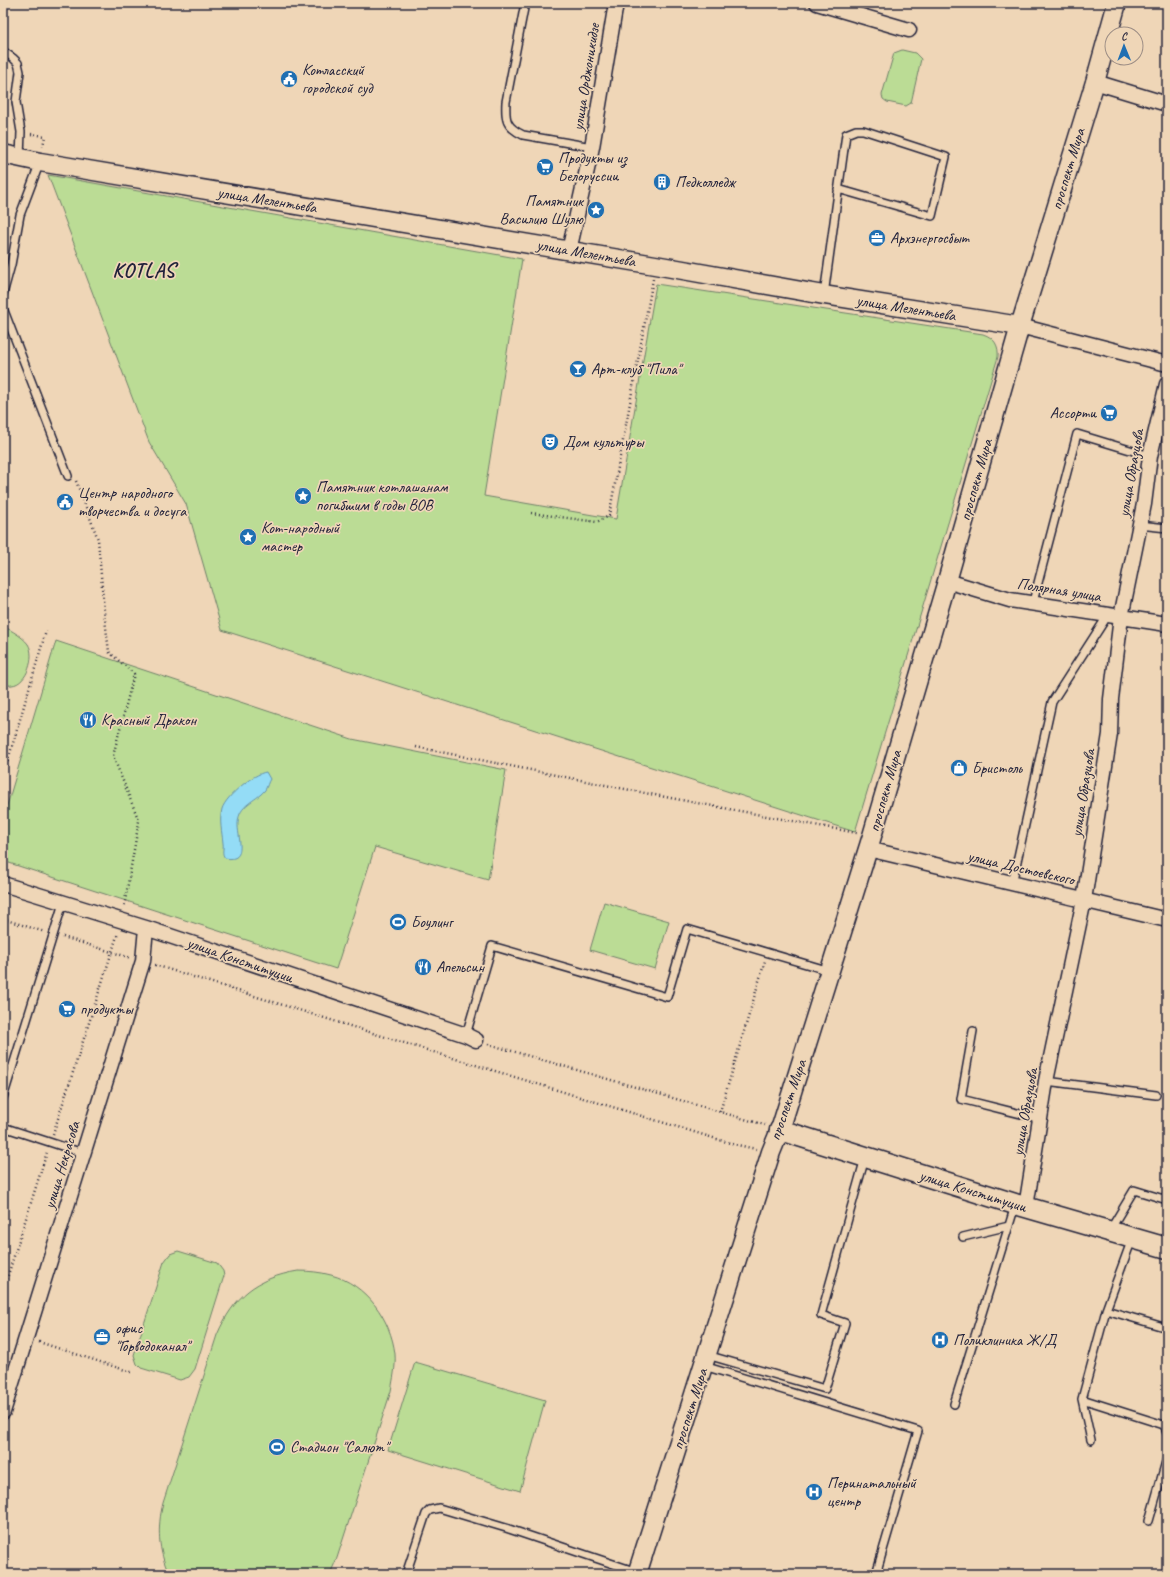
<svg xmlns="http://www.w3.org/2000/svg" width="1170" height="1577" font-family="Caveat,sans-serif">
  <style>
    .green { fill: #bbdc95; stroke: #6e7f68 }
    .water { fill: #94dcf6; stroke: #6692ab }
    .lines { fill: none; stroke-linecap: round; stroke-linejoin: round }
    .service-casing { stroke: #22223b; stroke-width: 10 }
    .minor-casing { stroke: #22223b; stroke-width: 17 }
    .tertiary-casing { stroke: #22223b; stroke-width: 21 }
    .secondary-casing { stroke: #22223b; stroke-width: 23 }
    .path { stroke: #22223b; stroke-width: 2.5; stroke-dasharray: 1 3; stroke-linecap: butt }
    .service { stroke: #efd6b7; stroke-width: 7 }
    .minor { stroke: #efd6b7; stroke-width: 14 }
    .tertiary { stroke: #efd6b7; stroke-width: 18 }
    .secondary { stroke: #efd6b7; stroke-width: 20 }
    .labels { text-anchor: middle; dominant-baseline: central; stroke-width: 3.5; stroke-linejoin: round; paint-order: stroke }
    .poi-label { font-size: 16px; fill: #22223b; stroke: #efd6b7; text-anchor: start }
    .street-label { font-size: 16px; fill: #22223b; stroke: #efd6b7 }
    .district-label { font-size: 20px; font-weight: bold; letter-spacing: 1px; fill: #22223b; stroke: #efd6b7 }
  </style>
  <rect width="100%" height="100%" fill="#efd6b7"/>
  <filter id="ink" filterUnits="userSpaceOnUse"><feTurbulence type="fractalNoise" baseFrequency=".025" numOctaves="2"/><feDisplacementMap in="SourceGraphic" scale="8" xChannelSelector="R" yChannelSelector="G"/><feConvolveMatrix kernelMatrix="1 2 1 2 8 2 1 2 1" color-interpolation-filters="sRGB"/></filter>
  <g filter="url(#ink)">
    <path class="green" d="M902,50L915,53L921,59L911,103L906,106L887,102L883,99L882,95L894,53Z
      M48,175L522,259L484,496L616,519L656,284L983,334C995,338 999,346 998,357L855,832L222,630L186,504L149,442Z
      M3,626C12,631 22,636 28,644C36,656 27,684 12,685C10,686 6,684 3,684Z
      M56,641L352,739L506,770L488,880L375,847L336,969L3,861V819Z
      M604,902L669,921L655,969L590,950Z
      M178,1251L217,1263L223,1271L224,1276L195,1369L189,1377L180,1380L141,1368L137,1364L134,1355L164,1262L170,1254Z
      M298,1271C309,1271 320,1272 331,1275C366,1284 391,1319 395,1354C396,1367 393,1379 391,1391L337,1558L330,1574H169C158,1550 157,1528 163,1503L217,1335C234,1296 256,1278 298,1271Z
      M415,1362L545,1400L520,1491L388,1450Z"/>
    <path class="water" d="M266,772L270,779C268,782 267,787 265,790C255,802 239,804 238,823C237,836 249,863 225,858C221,853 224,849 223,843C222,832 219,821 222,809C226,796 253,774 266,772Z"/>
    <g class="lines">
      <defs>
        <path id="service" d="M525,3L506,102C505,120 506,127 523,135L592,147
          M3,51L13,58L18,63L20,72L16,102L21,132L20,157
          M3,294L11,265L20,215L40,162
          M824,295L846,134L856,130H863L946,157L932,216L838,189
          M3,308L68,476
          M1139,525L1167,528
          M1033,602L1077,434L1150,456
          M1012,884L1052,702L1108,615
          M973,1031L961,1099L1041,1119
          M466,1035L492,946L667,997L687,929L830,971
          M1046,1081L1156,1095
          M3,1098L63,903
          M3,1127L83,1153
          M1110,1230L1134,1190L1167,1200
          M963,1237L1009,1226
          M1106,1310L1167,1328
          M707,1355L825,1389L845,1323L821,1315L865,1158
          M704,1366L918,1431L876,1574
          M1082,1399L1164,1425L1167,1433
          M954,1404L1015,1206
          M1091,1440L1082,1399L1106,1310L1132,1239
          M1149,1521L1167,1458
          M406,1574L426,1514L430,1510L439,1508L506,1528L637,1572"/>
        <path id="minor" d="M817,3L909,30
          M1095,82L1167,104
          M569,251L592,147L616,3
          M1020,326L1167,364
          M947,581L1010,600L1167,624
          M868,849L1167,920
          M3,884L146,928L466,1035L476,1040
          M1026,1207L1046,1081L1084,900L1110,734L1111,699L1121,617L1144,504L1150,456L1167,384
          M3,1412L143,961L146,928"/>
        <path id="tertiary" d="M3,154L40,162L655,265L824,295L1020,326
          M637,1574L771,1152L780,1130L872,836L947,581L1020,326L1095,82L1117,3"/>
        <path id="secondary" d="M780,1130L1015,1204L1167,1248"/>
      </defs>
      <use href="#service" class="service-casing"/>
      <use href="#minor" class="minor-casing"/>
      <use href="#tertiary" class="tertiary-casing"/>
      <use href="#secondary" class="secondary-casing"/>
      <path class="path" d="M3,129L10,130
        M31,134L45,136L43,146
        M76,481L98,539L104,611L109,652L134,674L113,756L139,821L124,907
        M531,513L597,522L609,516L653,279
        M416,747L660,796L857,833
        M3,777L46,631
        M3,919L45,932
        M63,937L131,958
        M155,965L430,1051L733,1144L756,1149
        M488,1044L765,1125
        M720,1112L765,961
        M53,1134L118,933
        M3,1291L47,1152
        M39,1342L134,1373"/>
      <use href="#service" class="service"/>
      <use href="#minor" class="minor"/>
      <use href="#tertiary" class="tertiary"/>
      <use href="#secondary" class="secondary"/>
    </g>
  </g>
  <defs>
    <symbol id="civic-disc" viewBox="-11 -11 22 22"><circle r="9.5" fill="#1f6fb2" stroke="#efd6b7"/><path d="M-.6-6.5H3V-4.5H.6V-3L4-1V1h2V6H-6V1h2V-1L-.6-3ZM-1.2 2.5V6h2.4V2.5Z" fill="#fff"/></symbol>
    <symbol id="supermarket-disc" viewBox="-11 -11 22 22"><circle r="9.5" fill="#1f6fb2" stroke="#efd6b7"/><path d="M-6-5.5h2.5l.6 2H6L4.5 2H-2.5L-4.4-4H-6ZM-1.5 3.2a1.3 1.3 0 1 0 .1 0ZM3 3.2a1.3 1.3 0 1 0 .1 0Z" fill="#fff"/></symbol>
    <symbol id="building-disc" viewBox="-11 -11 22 22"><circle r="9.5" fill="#1f6fb2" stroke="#efd6b7"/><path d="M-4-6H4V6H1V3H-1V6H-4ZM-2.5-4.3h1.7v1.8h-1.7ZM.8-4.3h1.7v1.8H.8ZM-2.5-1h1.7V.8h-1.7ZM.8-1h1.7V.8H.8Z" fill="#fff"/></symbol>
    <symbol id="sight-disc" viewBox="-11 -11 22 22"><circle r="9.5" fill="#1f6fb2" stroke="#efd6b7"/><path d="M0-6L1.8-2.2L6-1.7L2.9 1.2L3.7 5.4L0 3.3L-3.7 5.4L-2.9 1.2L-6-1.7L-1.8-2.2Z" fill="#fff"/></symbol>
    <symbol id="office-disc" viewBox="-11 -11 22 22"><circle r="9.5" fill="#1f6fb2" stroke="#efd6b7"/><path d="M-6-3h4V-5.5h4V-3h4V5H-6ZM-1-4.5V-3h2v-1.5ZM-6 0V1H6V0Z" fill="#fff"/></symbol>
    <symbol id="bar-disc" viewBox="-11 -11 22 22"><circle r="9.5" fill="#1f6fb2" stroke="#efd6b7"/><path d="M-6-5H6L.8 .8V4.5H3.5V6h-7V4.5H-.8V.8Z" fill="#fff"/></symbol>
    <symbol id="theatre-disc" viewBox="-11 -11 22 22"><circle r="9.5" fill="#1f6fb2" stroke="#efd6b7"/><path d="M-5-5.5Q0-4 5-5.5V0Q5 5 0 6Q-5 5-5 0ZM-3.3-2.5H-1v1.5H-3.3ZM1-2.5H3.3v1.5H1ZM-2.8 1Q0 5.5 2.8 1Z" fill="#fff"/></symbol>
    <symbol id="restaurant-disc" viewBox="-11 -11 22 22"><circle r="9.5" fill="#1f6fb2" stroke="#efd6b7"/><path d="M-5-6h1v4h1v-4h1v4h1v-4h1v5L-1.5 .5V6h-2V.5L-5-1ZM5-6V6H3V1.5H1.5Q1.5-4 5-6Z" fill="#fff"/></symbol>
    <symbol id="shop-disc" viewBox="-11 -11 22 22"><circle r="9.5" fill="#1f6fb2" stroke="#efd6b7"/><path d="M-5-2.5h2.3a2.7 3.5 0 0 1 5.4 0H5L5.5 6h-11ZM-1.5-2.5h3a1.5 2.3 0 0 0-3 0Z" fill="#fff"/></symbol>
    <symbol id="stadium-disc" viewBox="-11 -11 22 22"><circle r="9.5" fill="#1f6fb2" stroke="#efd6b7"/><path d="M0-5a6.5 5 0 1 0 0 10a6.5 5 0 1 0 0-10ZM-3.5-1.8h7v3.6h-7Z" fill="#fff"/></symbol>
    <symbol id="hospital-disc" viewBox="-11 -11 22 22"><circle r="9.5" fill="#1f6fb2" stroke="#efd6b7"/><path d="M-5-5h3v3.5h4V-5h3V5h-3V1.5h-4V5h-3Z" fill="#fff"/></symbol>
  </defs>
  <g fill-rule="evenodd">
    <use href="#civic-disc" x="279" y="69" width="20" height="20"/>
    <use href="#supermarket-disc" x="535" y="157" width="20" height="20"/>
    <use href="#building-disc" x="652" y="172" width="20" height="20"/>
    <use href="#sight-disc" x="586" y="200" width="20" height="20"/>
    <use href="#office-disc" x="867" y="228" width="20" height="20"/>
    <use href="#bar-disc" x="568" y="359" width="20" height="20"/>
    <use href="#supermarket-disc" x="1099" y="403" width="20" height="20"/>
    <use href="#theatre-disc" x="540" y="432" width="20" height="20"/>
    <use href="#sight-disc" x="293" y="486" width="20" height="20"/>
    <use href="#civic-disc" x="55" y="492" width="20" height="20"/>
    <use href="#sight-disc" x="238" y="527" width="20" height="20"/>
    <use href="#restaurant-disc" x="78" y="710" width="20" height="20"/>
    <use href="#shop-disc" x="949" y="758" width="20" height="20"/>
    <use href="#stadium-disc" x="388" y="912" width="20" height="20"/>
    <use href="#restaurant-disc" x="413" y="957" width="20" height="20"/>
    <use href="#supermarket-disc" x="57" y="999" width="20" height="20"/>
    <use href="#office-disc" x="92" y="1327" width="20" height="20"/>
    <use href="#hospital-disc" x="930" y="1330" width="20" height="20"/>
    <use href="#stadium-disc" x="267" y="1437" width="20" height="20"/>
    <use href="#hospital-disc" x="804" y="1482" width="20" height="20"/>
  </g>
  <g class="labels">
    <g class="poi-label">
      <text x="302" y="70">Котласский<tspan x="302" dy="18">городской суд</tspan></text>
      <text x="558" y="158">Продукты из<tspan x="558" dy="18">Белоруссии</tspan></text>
      <text x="675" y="182">Педколледж</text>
      <text x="583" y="201" text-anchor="end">Памятник<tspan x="583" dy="18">Василию Шулю</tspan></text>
      <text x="890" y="238">Архэнергосбыт</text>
      <text x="591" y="369">Арт-клуб "Пила"</text>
      <text x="1096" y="413" text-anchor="end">Ассорти</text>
      <text x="563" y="442">Дом культуры</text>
      <text x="316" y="487">Памятник котлашанам<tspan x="316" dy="18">погибшим в годы ВОВ</tspan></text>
      <text x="78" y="493">Центр народного<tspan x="78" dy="18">творчества и досуга</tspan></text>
      <text x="261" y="528">Кот-народный<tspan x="261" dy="18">мастер</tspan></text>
      <text x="101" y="720">Красный Дракон</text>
      <text x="972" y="768">Бристоль</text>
      <text x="411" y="922">Боулинг</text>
      <text x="436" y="967">Апельсин</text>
      <text x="80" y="1009">продукты</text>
      <text x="115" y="1328">офис<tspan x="115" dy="18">"Горводоканал"</tspan></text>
      <text x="953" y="1340">Поликлиника Ж/Д</text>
      <text x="290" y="1447">Стадион "Салют"</text>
      <text x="827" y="1483">Перинатальный<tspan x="827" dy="18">центр</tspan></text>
    </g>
    <g class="street-label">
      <text transform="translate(586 77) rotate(-81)">улица Орджоникидзе</text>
      <text transform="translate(1068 169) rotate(-73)">проспект Мира</text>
      <text transform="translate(267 200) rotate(9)">улица Мелентьева</text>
      <text transform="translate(586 253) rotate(10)">улица Мелентьева</text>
      <text transform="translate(906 308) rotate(9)">улица Мелентьева</text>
      <text transform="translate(1131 473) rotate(-80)">улица Образцова</text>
      <text transform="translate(976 480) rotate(-74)">проспект Мира</text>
      <text transform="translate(1059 590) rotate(9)">Полярная улица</text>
      <text transform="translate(885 791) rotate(-74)">проспект Мира</text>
      <text transform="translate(1083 793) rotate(-81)">улица Образцова</text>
      <text transform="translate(1021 868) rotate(13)">улица Достоевского</text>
      <text transform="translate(240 960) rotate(19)">улица Конституции</text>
      <text transform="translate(788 1100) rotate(-71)">проспект Мира</text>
      <text transform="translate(1025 1112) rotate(-80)">улица Образцова</text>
      <text transform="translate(62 1165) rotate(-73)">улица Некрасова</text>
      <text transform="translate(973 1191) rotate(17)">улица Конституции</text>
      <text transform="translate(690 1409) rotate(-72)">проспект Мира</text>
    </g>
    <g class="district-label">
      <text x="144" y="270">KOTLAS</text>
    </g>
  </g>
  <rect width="1170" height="1577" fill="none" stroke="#efd6b7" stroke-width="16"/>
  <rect x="8" y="8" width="1154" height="1561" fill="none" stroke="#22223b" stroke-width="1.5" filter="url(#ink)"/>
  <g transform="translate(1124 46) rotate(359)"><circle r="19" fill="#efd6b7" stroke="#9d8e85"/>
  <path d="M0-3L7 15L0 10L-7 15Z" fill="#1f6fb2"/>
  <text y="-6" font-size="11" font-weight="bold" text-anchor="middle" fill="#22223b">С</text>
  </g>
</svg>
